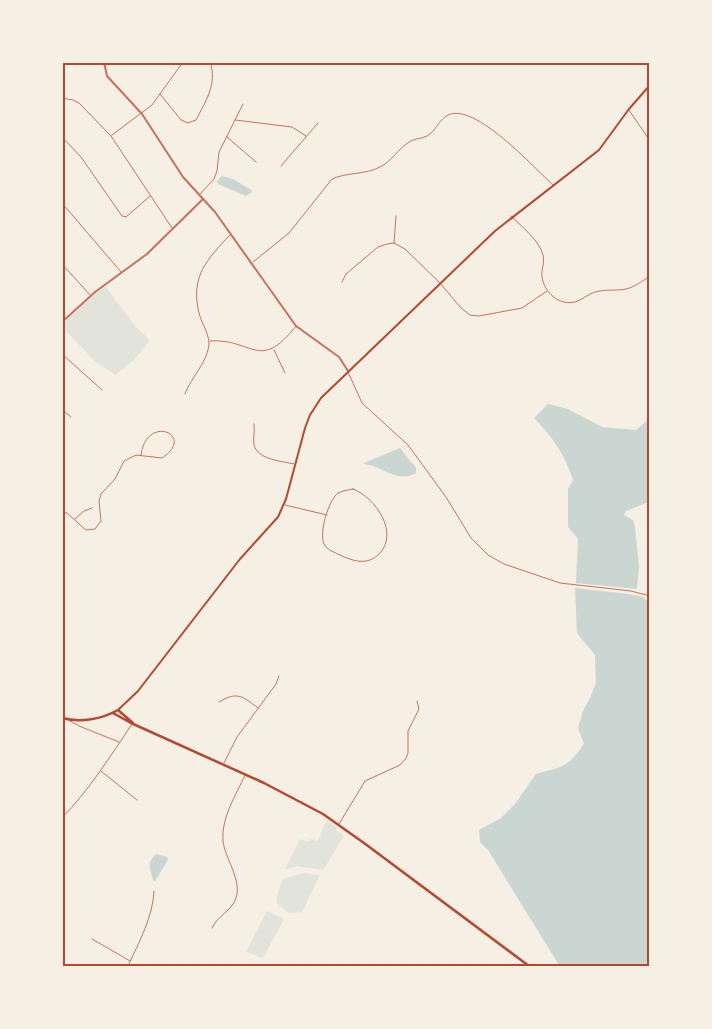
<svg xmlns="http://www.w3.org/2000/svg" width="712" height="1029" font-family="'Noto Sans',sans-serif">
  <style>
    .green { fill: #e2e4dc }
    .water { fill: #c9d6d2 }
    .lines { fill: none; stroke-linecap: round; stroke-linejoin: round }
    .minor { stroke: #c5725c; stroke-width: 1 }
    .tertiary { stroke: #c5725c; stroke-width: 2 }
    .secondary { stroke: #b5482f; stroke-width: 2 }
    .primary { stroke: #b5482f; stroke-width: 2.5 }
    .neatline { fill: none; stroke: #b5482f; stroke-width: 2 }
  </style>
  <rect width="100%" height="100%" fill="#f6efe4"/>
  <path class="green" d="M105,286L136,327L150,340L134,360L115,375L96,362L63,328V324L92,296Z
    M326,820L337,827L336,830L344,836L323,870L297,866L287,869H285L300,839L308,842L310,839L318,841Z
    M303,873L318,875L319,877L302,912L289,913L277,903V896L283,879Z
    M267,911L284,919L263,958L246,952Z"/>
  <path class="water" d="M222,176L233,179L251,190L252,192L246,196L218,184L217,181Z
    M548,404L568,409L602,427L636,430L649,419V502L626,511L624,515L633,520L635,527L639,567L637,589L576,583L578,539L568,527V489L573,480C566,456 551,435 534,418Z
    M400,448L416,468V473C404,481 388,473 376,467C373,465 368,465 364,464V463Z
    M575,588L629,594L643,597L649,602V966H561L559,965L488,850L480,842L479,830L501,818L515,804L536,774C564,766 566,769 584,744L578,728L583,711L590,698L596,683L595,655L577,633Z
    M156,854L167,857L168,860L155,881L153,880C151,868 145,865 156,854Z"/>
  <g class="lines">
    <path class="minor" d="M160,94L181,120L188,123L196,120C205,102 218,84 210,62
      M62,98L73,100L79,103L111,136L172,228
      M629,110L650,141
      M235,120L292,127L306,136
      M112,135L152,105L183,62
      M62,137L81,157L122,216L126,217L150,196
      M227,137L256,162
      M281,166L318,123
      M199,195L214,179L217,171L219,152L243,104
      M62,203L121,272
      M511,216C522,227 539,240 543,255C545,262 541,270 542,277C544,292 559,306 575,302C582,300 588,294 595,292C605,289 616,291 626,289C635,287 642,281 650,276
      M394,243L396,216
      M253,262L289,233L332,179C347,172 365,175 380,167C391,162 398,149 409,142C415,138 424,139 430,134C437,128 440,119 448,115C475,102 534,168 553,185
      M62,264L90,295
      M342,282L346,274L378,247L387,244L394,243L405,249L440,283L461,308L470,315L479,316L522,308L547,291
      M210,341C253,338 259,373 296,326
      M274,350L285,373
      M62,354L102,390
      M348,372L362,403L408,445L446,497L471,538L488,555L504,564L560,583L631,591L650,596
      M185,394C191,377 209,361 209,342C208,332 201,322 199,313C190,277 207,259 230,235
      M62,409L71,417
      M254,424C255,432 253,438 254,445C258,460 282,461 294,464
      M353,489C375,497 400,533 379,554C367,566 353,561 340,555C334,552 327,550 324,544C319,533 328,501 338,493C342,491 348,490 353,489Z
      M285,505L327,515
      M62,512L67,513L86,530L95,529L101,521L99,501L101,494L115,479L124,461L136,455L162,458C197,435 146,413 141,455
      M75,519L84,511L92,508
      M219,702C237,691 242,696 258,708
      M70,721L79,726L119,742
      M224,763L237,737L276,684L279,676
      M101,771L137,800
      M62,818C89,790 110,757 132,724
      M339,824L365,781L400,765L406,758L408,753V731L419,709L417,701
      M62,873V887
      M212,928C217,916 232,911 236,898C242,879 225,859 223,841C221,818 236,795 245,775
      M92,939L130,961
      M128,966C139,942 153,917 154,891"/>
    <path class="tertiary" d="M104,62L107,76L142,114L183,177L215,212L296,326L339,357L348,371
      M62,322L95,292L147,254L203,199"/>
    <path class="secondary" d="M118,710L138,691L240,559L278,517L286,499L305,428L310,415L321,398L495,231L599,150L629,109L650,85"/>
    <path class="primary" d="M113,713L131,723L264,783L323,814L364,843L529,966
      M62,718C81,723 102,719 118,710L133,723"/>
  </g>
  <rect width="712" height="1029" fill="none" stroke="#f6efe4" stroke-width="128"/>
  <rect x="64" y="64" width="584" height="901" class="neatline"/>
</svg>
